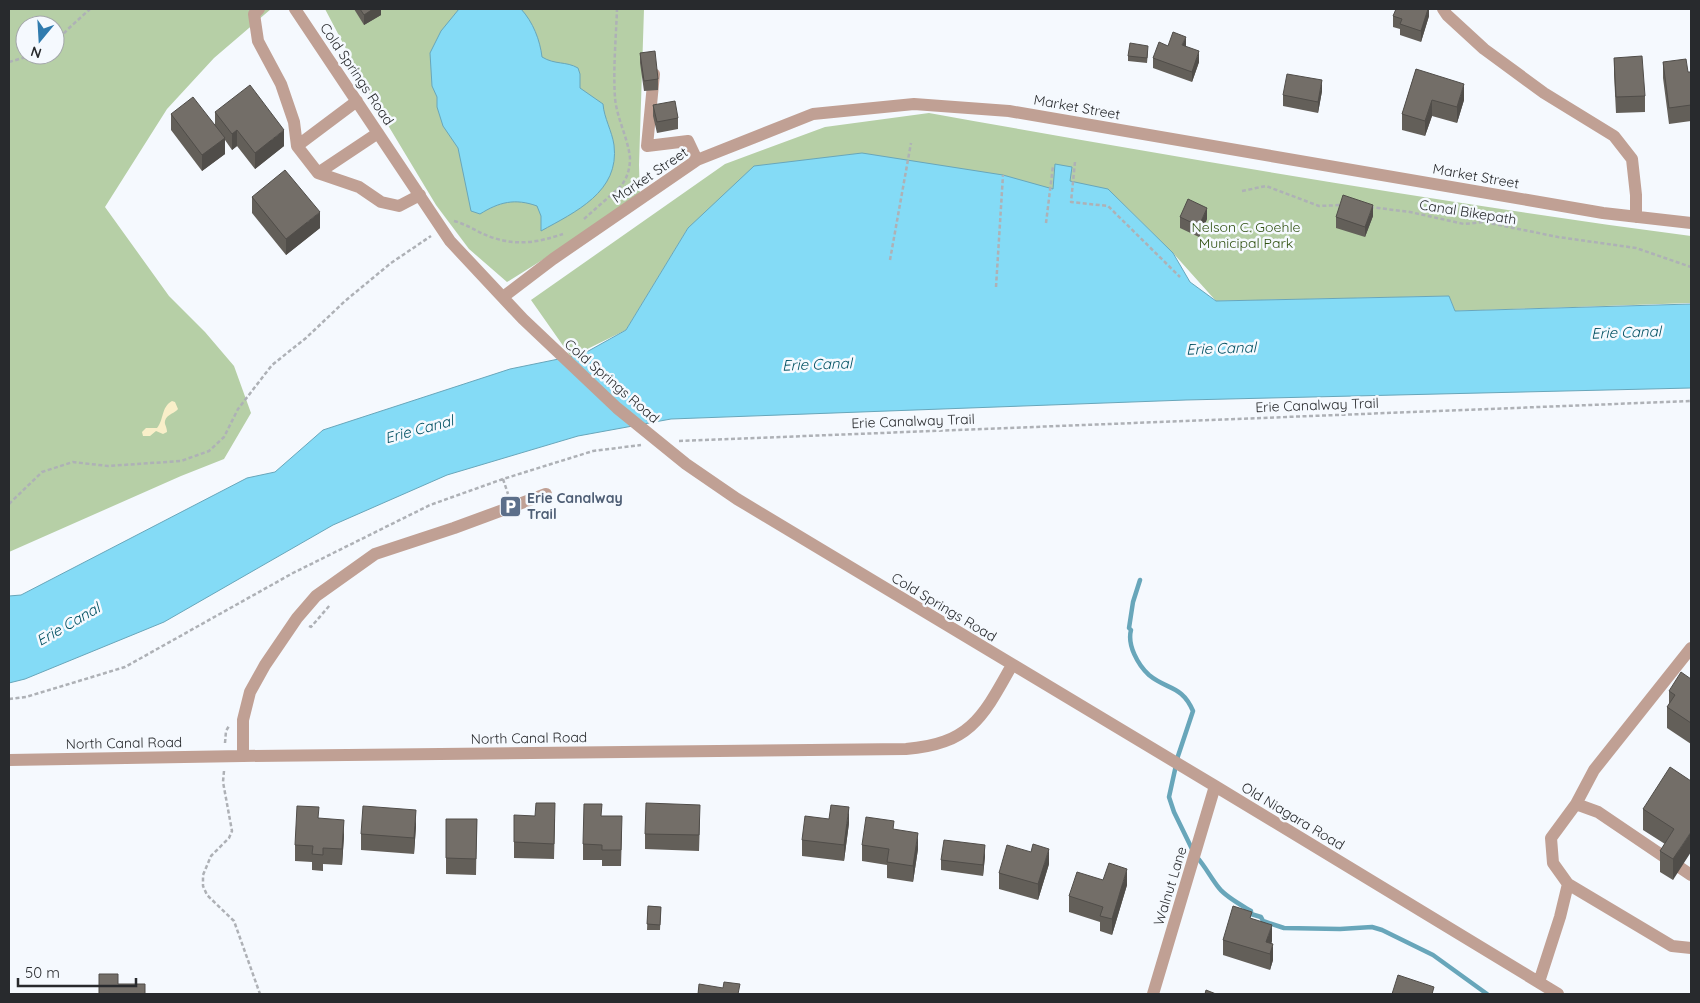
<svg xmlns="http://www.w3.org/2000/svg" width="1700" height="1003" font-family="Quicksand,sans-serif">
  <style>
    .green { fill: #b6cfa6; fill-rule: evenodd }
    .sand { fill: #f9efc9 }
    .water { fill: #84dbf6; stroke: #68a6ba }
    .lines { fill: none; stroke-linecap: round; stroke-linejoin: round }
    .stream { stroke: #68a6ba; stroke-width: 4.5 }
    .path { stroke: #aeb1b6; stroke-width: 2.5; stroke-dasharray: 4 2.5; stroke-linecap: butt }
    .minor { stroke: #c0a094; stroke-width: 12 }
    .wall { fill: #635f59 }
    .shaded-wall { fill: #504d49 }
    .building { fill: #736e68; stroke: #504d49 }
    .labels { text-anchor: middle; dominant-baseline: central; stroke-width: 5; stroke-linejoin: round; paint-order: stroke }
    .street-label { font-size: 14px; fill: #282a2d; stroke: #f5f9fe }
    .park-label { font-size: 14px; fill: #2e4f0f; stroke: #f5f9fe }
    .service-label { font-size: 14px; font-weight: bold; fill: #4e5e75; stroke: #f5f9fe; text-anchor: start }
    .water-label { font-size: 15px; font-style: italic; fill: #005062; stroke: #f5f9fe }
  </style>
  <rect width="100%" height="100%" fill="#f5f9fe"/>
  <path class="green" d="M9,9H271L214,58L167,109L105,207L169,296L205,332L234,366L251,413L224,459L181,476L9,552ZM25,25H55V55H25Z
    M325,9H644L639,165L640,199L507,282L469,249L436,205L374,102Z
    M929,113C1182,158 1436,202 1691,236V303L1455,311L1449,296L1216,301L1173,253L1108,189L688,228L626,330L571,357L531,300L725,164L825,127Z"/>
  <path class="sand" d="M172,401L175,402L178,409C174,414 164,415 165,424C166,427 167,429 167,432L163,434L156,431L150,436H143L142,432L146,428H157C164,420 161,407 172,401Z"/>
  <path class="water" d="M459,9H521C533,22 540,40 542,57C555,65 566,61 578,68L580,74V88L603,104C604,118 612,131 614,145C620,192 575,212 541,231V216L537,206C515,198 499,202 480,214L471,211L458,148L443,126L437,107V97L432,86L430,53L441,31Z
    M862,153L1003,175L1053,189L1055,164L1072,167L1070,181L1108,189L1173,253L1190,282L1216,301L1449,296L1455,311L1691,304V388L1186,400L671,419L578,436L447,475L333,525L164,622L25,679L9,683V596L21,595L247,478L275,472L323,430L510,369L583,354L626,330L688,228L754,166Z"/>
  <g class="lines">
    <path class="stream" d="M1140,580L1133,602L1129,628L1131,630C1127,645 1138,665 1149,675C1167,690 1182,685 1193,711L1178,756L1169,797L1174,812L1192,849
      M1196,856C1205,866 1211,878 1219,888C1226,897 1241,905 1251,911V914L1261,917L1263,921L1284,928L1340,929L1372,927L1382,930L1433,955L1487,994"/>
    <path class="path" d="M55,43L68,29L90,9
      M9,62L33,55
      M1075,162L1071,202L1108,206L1180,277
      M1242,191L1266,186L1319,206L1342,205
      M1370,207L1410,212L1464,224L1484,222L1558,237L1636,248L1691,267
      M584,219L620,187C627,179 630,169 630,158C628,138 617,119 615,98C613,69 616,38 617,9
      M454,221C469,225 480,234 494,238C519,246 539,242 563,234
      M1046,223L1053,166
      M890,260L911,143
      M996,287L1003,175
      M679,441L1691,401
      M503,479L508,494
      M9,504L42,472L73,462L108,466L181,461L209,451L224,437L238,409L272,365L306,338L345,301L391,263L431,236
      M309,626L311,627L330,605
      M9,699L26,697L125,667L293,573L430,505L503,479L593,451L641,445
      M225,743L226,731L229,726
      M224,771L223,782L232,831L229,838L211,856L203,875V886L207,895L234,921L260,994"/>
    <path class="minor" d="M259,9L254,14L258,41L281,84L294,122L297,146L318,173L359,187L381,202L399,206L420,195
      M295,9L450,241L523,319L617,408L686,464L737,499L1215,786L1558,994
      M1443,9L1447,15L1484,49L1544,93L1614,136L1632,159L1636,195V217
      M654,74L647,146L688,141L697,160
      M297,146L357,101
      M318,173L378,133
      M503,297L553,259L697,160L813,114L914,104L1009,111L1603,213L1691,223
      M1691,648L1594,770L1576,804L1598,812L1691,875
      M243,756V720L250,692L265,665L297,618L316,596L375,554L454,528L546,494
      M9,760L243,756L906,749C970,744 983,717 1012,665
      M1576,804L1551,838L1553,863L1568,884L1672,946L1691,948
      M1539,982L1560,917L1568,884
      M1153,994L1215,786"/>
  </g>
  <path class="wall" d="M354,9H381V15L364,25Z
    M1429,9V16L1421,42L1400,35V29L1393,27V16Z
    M1168,46L1186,47L1199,62L1192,82L1153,68V58Z
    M1148,51L1147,63L1128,61V56Z
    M640,53L658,79V90L644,91L640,63Z
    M1614,58L1645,96V112L1616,113L1614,74Z
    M1663,62L1688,72H1691V121L1669,124L1663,78Z
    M1416,69L1464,100L1457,123L1432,116L1425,136L1402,130V114Z
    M1322,91L1318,113L1283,106V95Z
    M653,105L678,118V129L657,133L653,116Z
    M215,112L284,146L255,169L237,146L232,150L225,140V154L202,171L171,130V114L215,125Z
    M252,197L320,228L286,255L252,213Z
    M1373,216L1365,237L1336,228V217Z
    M1180,217L1207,219L1199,237L1180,228Z
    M1691,679V744L1667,728V707L1669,704V691Z
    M1691,781L1673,880L1660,872V851L1665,844L1643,830V809Z
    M602,816L622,832L621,866H602V860H583V844Z
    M319,819L344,836L342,865L323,864V871L312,870V862L295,861V845Z
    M446,819H477L476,875L446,874Z
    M555,819L554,859L514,858V842Z
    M700,820L699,851L645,849V834Z
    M849,823L844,861L802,856V840Z
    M416,826L414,854L361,850V834Z
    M894,830L918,849L913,882L887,878V865L862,861V845Z
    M985,856L983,876L941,870V860Z
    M1049,864L1038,900L999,889V873Z
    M1103,880L1127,885L1112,935L1100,931V922L1069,912V896Z
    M648,906L661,907L660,930H647Z
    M1252,919L1272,941L1271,944L1273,960L1270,970L1223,955V940Z"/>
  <path class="shaded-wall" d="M373,9H381V15L364,25V15Z
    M1428,9H1429V16L1421,42V31Z
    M1186,37V48L1182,45Z
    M1199,51V62L1192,82V72Z
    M1322,80V91L1318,113V102Z
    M1464,84V100L1457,123V107Z
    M1432,100V116L1425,136V121Z
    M237,130V146L232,150V134Z
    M284,130V146L255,169V153Z
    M225,138V154L202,171V155Z
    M1373,205V216L1365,237V227Z
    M1207,208V219L1199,237V226Z
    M320,212V228L286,255V239Z
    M849,807V823L844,861V845Z
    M416,810V826L414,854V838Z
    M344,820V836L342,865V849Z
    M1691,832V852L1673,880V859Z
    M918,833V849L913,882V866Z
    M985,845V856L983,876V865Z
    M1049,849V864L1038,900V884Z
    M1127,869V885L1112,935V919Z
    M1272,925V941L1268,954L1266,942Z
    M1273,944V960L1270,970V954Z"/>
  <path class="building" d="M360,9H373L364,15Z
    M1396,9H1428L1421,31L1400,24L1402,19L1393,16Z
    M1173,32L1186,37L1182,45L1199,51L1192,72L1153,58L1159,42L1168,46Z
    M1130,43L1148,46L1147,58L1128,56Z
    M655,51L658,79L644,81L640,53Z
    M1642,56L1645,96L1616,97L1614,58Z
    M1686,59L1688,72H1691V105L1669,108L1663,62Z
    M1416,69L1464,84L1457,107L1432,100L1425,121L1402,114Z
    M1287,74L1322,80L1318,102L1283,95Z
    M250,85L284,130L255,153L237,130L232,134L215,112Z
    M193,97L225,138L202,155L171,114Z
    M675,101L678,118L657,122L653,105Z
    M285,170L320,212L286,239L252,197Z
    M1343,195L1373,205L1365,227L1336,217Z
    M1188,199L1207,208L1199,226L1180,217Z
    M1681,672L1691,679V723L1667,707L1675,695L1669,691Z
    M1670,767L1691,781V832L1673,859L1660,851L1674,829L1643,809Z
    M536,803H555L554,844L514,842V815L535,816Z
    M646,803L700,805L699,835L645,834Z
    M584,804H602L601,816H622L621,850H602V845L583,844Z
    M831,805L849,807L844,845L802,840L805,816L829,819Z
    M297,806L319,807L318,818L344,820L342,849L323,848V855L312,854L313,846L295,845Z
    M363,806L416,810L414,838L361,834Z
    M866,817L894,821L893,829L918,833L913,866L887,862L889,849L862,845Z
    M446,819H477L476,859L446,858Z
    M944,840L985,845L983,865L941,860Z
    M1033,844L1049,849L1038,884L999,873L1007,845L1031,852Z
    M1109,863L1127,869L1112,919L1100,916L1103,907L1069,896L1077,872L1103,880Z
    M648,906L661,907L660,925L647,924Z
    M1233,906L1252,912L1250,918L1272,925L1266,942L1273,944L1270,954L1223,940Z
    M99,974H118V984H145V994H99Z
    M1398,975L1434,987L1432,994H1392Z
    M724,982L740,984L738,994H698L699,984L723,988Z
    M1206,990L1216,994H1205Z"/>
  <defs>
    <symbol id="parking-square" viewBox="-11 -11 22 22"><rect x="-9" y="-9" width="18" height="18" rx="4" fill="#5c6f8a" stroke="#f5f9fe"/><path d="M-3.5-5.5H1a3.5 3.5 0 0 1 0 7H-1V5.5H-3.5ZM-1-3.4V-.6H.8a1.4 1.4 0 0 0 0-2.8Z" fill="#fff"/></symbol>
  </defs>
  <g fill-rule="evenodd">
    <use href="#parking-square" x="498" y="494" width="25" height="25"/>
  </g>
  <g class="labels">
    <g class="street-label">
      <text transform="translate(357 74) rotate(56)">Cold Springs Road</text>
      <text transform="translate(1077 107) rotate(10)">Market Street</text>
      <text transform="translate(650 175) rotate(-34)">Market Street</text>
      <text transform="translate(1476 176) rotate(10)">Market Street</text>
      <text transform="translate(1468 212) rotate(9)">Canal Bikepath</text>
      <text transform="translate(612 381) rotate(41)">Cold Springs Road</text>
      <text transform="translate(1317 405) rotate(-2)">Erie Canalway Trail</text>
      <text transform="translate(913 421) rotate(-2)">Erie Canalway Trail</text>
      <text transform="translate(944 607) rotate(31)">Cold Springs Road</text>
      <text transform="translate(529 738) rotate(-1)">North Canal Road</text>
      <text transform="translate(124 743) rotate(-1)">North Canal Road</text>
      <text transform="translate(1293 816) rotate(31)">Old Niagara Road</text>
      <text transform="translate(1170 886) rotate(-73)">Walnut Lane</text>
    </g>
    <g class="park-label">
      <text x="1246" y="227">Nelson C. Goehle<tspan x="1246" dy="16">Municipal Park</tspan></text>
    </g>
    <g class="service-label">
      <text x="527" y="498">Erie Canalway<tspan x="527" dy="16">Trail</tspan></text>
    </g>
    <g class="water-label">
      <text transform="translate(1626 332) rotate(-2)">Erie Canal</text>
      <text transform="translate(1221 348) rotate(-2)">Erie Canal</text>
      <text transform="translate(817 364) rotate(-2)">Erie Canal</text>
      <text transform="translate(419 429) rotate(-15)">Erie Canal</text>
      <text transform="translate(68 624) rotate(-30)">Erie Canal</text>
    </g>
  </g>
  <rect width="1700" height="1003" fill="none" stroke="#282a2d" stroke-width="20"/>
  <g transform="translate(40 40) rotate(198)"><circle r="24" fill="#f5f9fe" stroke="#a3a6aa"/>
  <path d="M0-4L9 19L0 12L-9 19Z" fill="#307bae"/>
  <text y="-8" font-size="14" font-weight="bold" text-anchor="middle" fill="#282a2d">N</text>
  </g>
  <path d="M18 978v8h118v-8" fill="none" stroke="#282a2d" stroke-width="2.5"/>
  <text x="25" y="978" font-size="15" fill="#282a2d" stroke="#f5f9fe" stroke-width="4" paint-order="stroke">50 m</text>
</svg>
